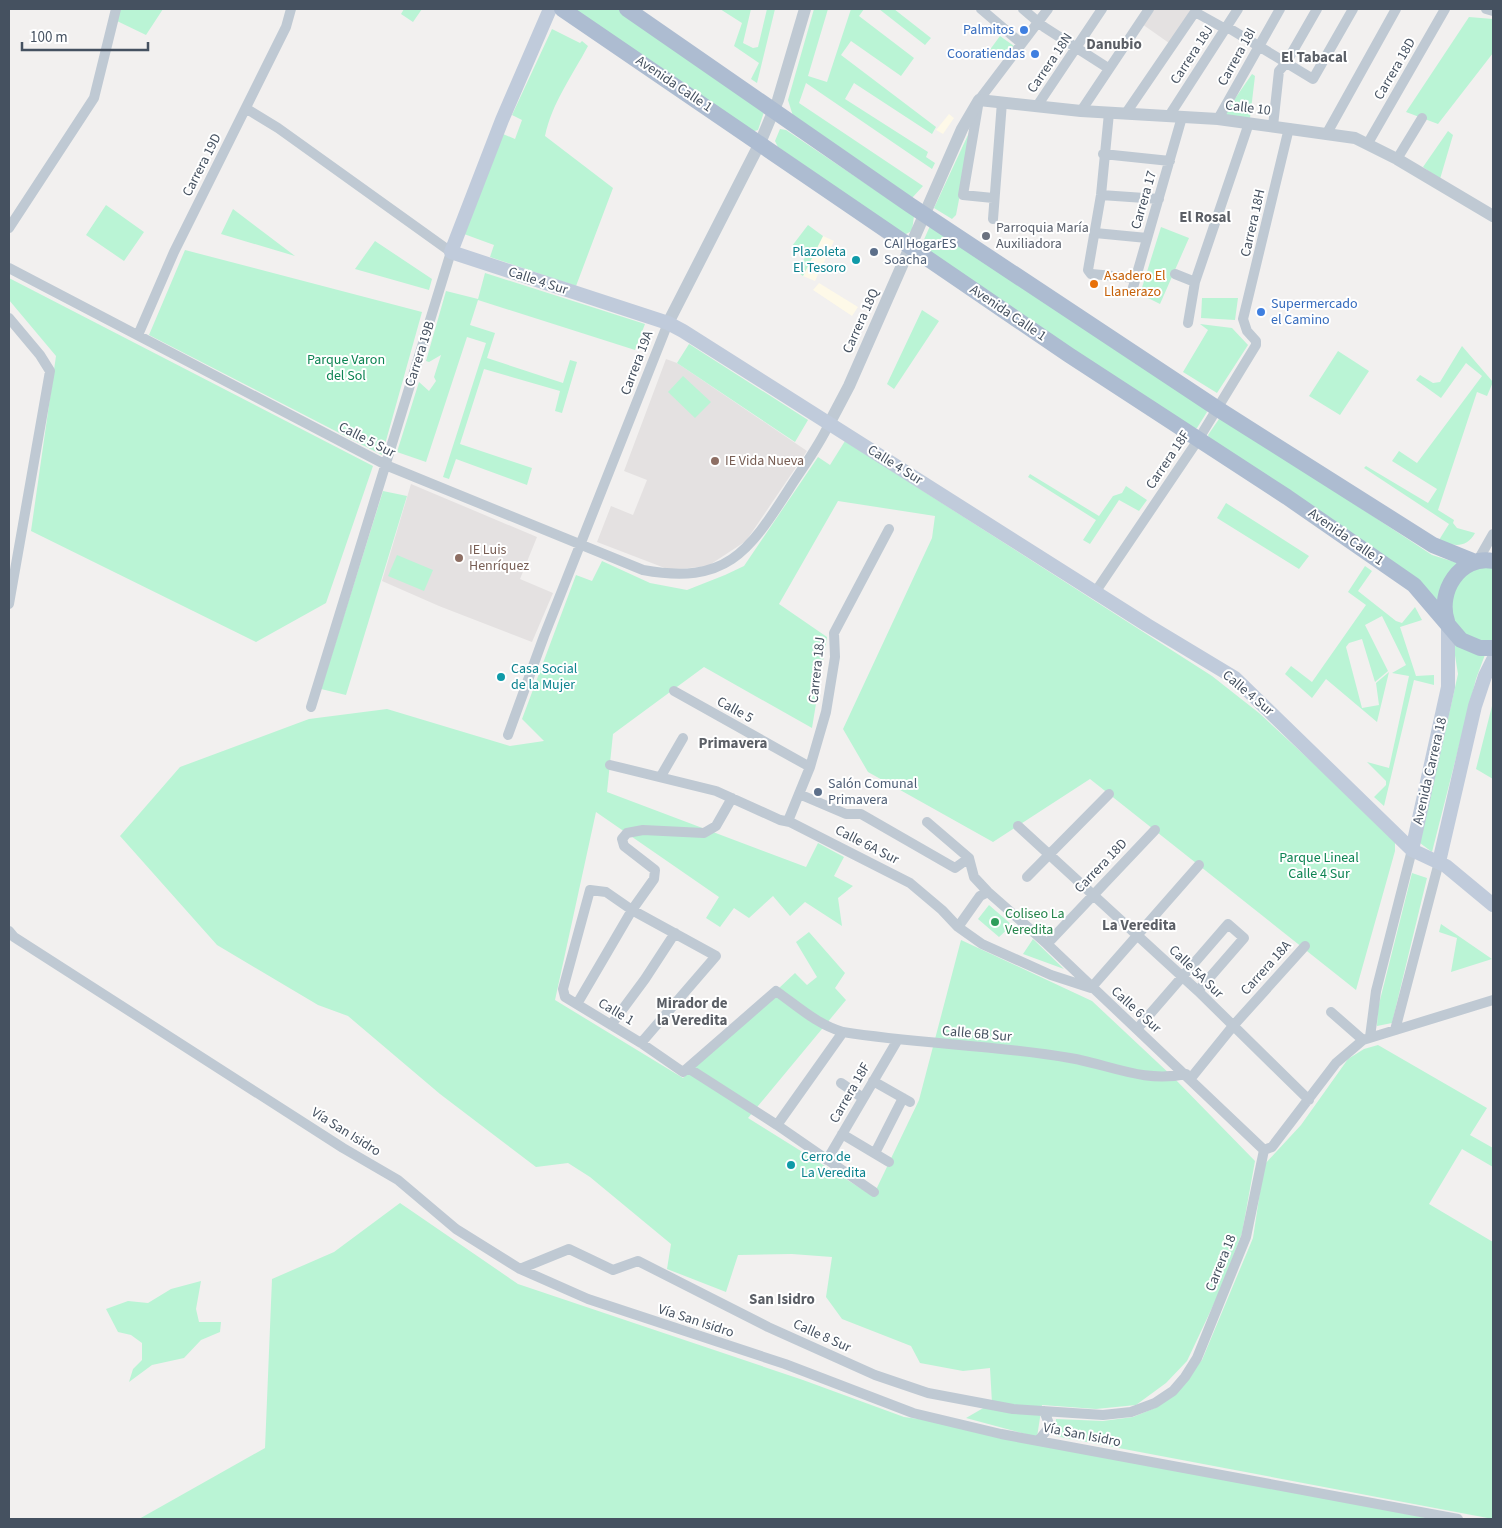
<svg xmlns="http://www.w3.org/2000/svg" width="1502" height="1528" font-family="'Source Sans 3',sans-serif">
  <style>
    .commercial { fill: #fef9e8 }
    .education { fill: #e4e1e1 }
    .green { fill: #baf4d5 }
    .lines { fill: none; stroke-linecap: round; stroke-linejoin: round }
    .minor { stroke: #bfc9d3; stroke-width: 10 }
    .tertiary { stroke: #bfc9d3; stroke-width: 12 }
    .secondary { stroke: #c0cbdb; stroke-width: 14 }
    .primary { stroke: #adbcd1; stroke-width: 16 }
    .shop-dot { fill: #3f7fe0; stroke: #fff; stroke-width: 2 }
    .worship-dot { fill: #6b7280; stroke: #fff; stroke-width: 2 }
    .service-dot { fill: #5c6f8a; stroke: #fff; stroke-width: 2 }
    .culture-dot { fill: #0f9aa8; stroke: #fff; stroke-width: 2 }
    .food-dot { fill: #e8710a; stroke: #fff; stroke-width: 2 }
    .education-dot { fill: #8d6e63; stroke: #fff; stroke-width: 2 }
    .leisure-dot { fill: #2e9e5b; stroke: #fff; stroke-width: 2 }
    .labels { text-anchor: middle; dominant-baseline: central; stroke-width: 4; stroke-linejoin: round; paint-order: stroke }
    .shop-label { font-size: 14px; fill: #366cbe; stroke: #fff; text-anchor: end }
    .street-label { font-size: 14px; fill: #455160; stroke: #fff }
    .worship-label { font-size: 14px; fill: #5b616d; stroke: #fff; text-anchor: start }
    .service-label { font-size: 14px; fill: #4e5e75; stroke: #fff; text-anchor: start }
    .culture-label { font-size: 14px; fill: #0d838f; stroke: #fff; text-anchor: start }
    .food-label { font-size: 14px; fill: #c56008; stroke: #fff; text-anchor: start }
    .park-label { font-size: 14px; fill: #0d8453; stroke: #fff }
    .education-label { font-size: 14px; fill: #785e54; stroke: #fff; text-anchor: start }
    .leisure-label { font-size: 14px; fill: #27864d; stroke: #fff; text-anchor: start }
    .neighbourhood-label { font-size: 15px; font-weight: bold; fill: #5b5f66; stroke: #fff }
  </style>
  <rect width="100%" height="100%" fill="#f2f0ef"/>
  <path class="commercial" d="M949,114L954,118L943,134L936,130Z
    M823,236L834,241L815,281L803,276Z
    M819,283L858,307L852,316L813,290Z"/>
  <path class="education" d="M1153,9H1192L1169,43L1142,24Z
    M666,359L677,363L807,451L746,541L708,566L670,570L597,542L611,506L633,515L647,480L624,471Z
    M411,484L537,537L520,579L553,593L532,642L439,606L382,581Z"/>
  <path class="green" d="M119,9H163L146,35L117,21Z
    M404,9H422L413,22L401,14Z
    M571,9H619L764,112L758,130L751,132Z
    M720,9H751L743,43L753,48L758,47L767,9H775L757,83L751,79L759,63L734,46L742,23Z
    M814,9H828L808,76L827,82L851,9H864L859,16L914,58L901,76L851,41L841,55L936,127L932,134L854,83L845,99L928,152L926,157L935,163L932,169L806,83L799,103L923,186L912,198L793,116L788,100Z
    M879,9H894L931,38L925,45Z
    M1469,17L1493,19V53L1438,124L1406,112Z
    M552,29L580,43L582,41L588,46C572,76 552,103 545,136L613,188L576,286L490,257L494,245L464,234L503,134L515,139L522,120L512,115Z
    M1000,36L1014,46L1003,60L989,51Z
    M1252,74L1255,76L1250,118L1223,116Z
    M974,122L956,215L952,219L934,208Z
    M780,129L786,130L914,216L912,231L904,235L778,147L775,141Z
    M1448,131L1453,135L1440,179L1423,167Z
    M106,205L144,232L124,261L86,235Z
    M233,209L295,256L221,234Z
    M808,225L823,236L803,276L796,271L806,256L792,246Z
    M930,226L1205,407L1207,412L1197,428L1190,430L926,250L922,244Z
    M1161,227L1189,238L1160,304L1140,294Z
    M375,241L432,279L429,290L355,269Z
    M185,250L422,312L382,455L149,335Z
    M485,273L645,324L635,350L478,300L470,325L495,333L487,358L563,383L570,360L577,362L562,413L555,411L560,391L484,369L460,444L532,468L527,485L456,459L449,479L443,477L486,343L467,337L426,462L397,452L419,382L429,391L436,381L434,377L441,355L429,362L426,361L446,291L478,299Z
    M9,278L373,466L326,603L256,642L31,531L56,356L9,300Z
    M1202,298H1238L1235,320L1201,318Z
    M922,310L939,321L894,389L887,384Z
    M1200,324L1232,328L1248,345L1217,393L1183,372L1208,330Z
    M689,344L808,420L795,442L677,363Z
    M1462,346L1493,382L1487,396L1477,392L1438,510L1454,520L1453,523L1457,528L1475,533C1467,548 1453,547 1439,540L1449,524L1364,468L1366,466L1428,503L1437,489L1392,461L1399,451L1417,463L1482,376L1466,363L1441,398L1416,380L1420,375L1433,383L1440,382Z
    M1338,351L1369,371L1340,415L1309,396Z
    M683,376L711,402L695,418L668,392Z
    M1224,418L1432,555L1461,564L1439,606L1210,440L1208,435L1219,419Z
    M845,441L1212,676L1259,713L1395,839V851L1356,990L1090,779L993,842L868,772L843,729L932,538L935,516L838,501L779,604L827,637L812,728L704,667L613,734L607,792L806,867L818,843L844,857L834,876L853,886L838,898L842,926L805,902L790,916L773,896L749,918L734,908L720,927L706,918L719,897L596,812L555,1000L683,1078L795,973L807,985L817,977L796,942L809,932L845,973L835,988L846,1000L748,1118L873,1196L919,1100L961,940L1092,1001L1173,1077L1255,1161L1242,1233L1219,1293L1187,1361L1166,1383L1136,1405L1096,1409L1042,1405L1037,1437L966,1418L992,1403L990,1368L963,1371L920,1363L911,1346L842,1319L826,1297L832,1257L792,1254L738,1255L726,1292L667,1269L671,1244L590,1177L568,1163L536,1167L440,1094L348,1016L318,1005L217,945L120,836L180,767L309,719L387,709L510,746L544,741L522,719L576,575L592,581L602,561L650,583L687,590L725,575L744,566L818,457L830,465Z
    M1030,474L1099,516L1113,496L1122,493L1126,486L1147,500L1139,511L1119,500L1090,544L1083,540L1096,520L1028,477Z
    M383,491L407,496L346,695L321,689Z
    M1226,503L1309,556L1299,569L1217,518Z
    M397,555L433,570L424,591L388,576Z
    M1365,566L1372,571L1358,591L1396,621L1402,623L1415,607L1422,620L1400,627L1416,676L1434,675V685L1414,680L1384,806L1374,797L1386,785V781L1367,762L1389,768L1409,676L1392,673L1406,665L1382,616L1365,625L1388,671L1375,682L1362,639L1349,643L1346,647L1362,708L1379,705L1376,683L1389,672L1377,722L1326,679L1312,698L1285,674L1291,666L1312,682L1366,605L1348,592Z
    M1493,566V643L1473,641L1456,628L1449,607L1460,577L1469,570Z
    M1453,643L1486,652L1476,679L1432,852L1420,843L1458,674Z
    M1493,702V779L1476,769Z
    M1412,873L1427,878L1392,1023L1377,1026L1378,1008Z
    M989,905L1012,925L999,937L978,919Z
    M1441,924L1492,959L1451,972L1457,938L1439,932Z
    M1033,939L1064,969L1023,954Z
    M1378,1045L1487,1108L1470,1135L1493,1148V1167L1462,1149L1429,1204L1493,1242V1519L1055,1436L1056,1419L1103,1421L1133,1417L1155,1408L1202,1360L1253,1238L1264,1165L1301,1125L1348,1059L1364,1049Z
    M400,1203L518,1284L803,1380L904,1417L955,1424L1432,1519H139L265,1448L272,1279L334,1252Z
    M201,1281L196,1309L199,1322H221L220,1332L201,1340L184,1358L152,1365L129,1382L133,1369L142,1360V1343L131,1335L118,1332L106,1309L128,1301L148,1303L171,1289Z"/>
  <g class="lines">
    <path class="minor" d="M981,9L1021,43
      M1023,9L1044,27L1108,68
      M1486,9L1493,11
      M1195,12L1222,27H1227L1313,79L1353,9
      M1037,106L1102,9
      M247,109L278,128L451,252L311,707
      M1081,111L1149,9
      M1109,113L1101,195L1088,270L1091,274L1136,278
      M1126,113L1197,9
      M1169,116L1238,9
      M1218,119L1280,9
      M1273,126L1279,71L1286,63L1317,9
      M1327,133L1396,9
      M1368,143L1445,9
      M1103,154L1170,161
      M1397,159L1422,118
      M1101,195L1159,199
      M993,198L963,195L979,100L1048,9
      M993,219L1002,102
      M9,228L94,98L116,9
      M1095,233L1147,238
      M9,268L388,466L643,570C726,585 748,553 789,489C803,467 819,446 829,424
      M1175,274L1195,282
      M1132,291L1182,117
      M9,318L40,355L50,371L9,604
      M1188,323L1195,282L1249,123
      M138,335L174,252L286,27L291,9
      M1477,562L1493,534
      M1096,591L1198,440L1256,345V341L1247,331L1243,319L1289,128
      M674,691L810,767
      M508,735L544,636L668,323
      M610,765L716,791L780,820L790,822L910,883L942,910L958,927L982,944L1051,975L1091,988
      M661,776L683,738
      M799,794L846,814H861L955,868L969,858
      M788,821L810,767L826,712L835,657L834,633L889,529
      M927,822L969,858L974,877L988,892L1047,944L1264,1150
      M1018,826L1198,991L1309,1100
      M1027,877L1109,794
      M958,927L980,896L988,892
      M9,931L14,937L343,1148L398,1180L456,1229L520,1269L588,1299L785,1364L913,1413L1001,1434L1458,1519
      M1047,944L1155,830
      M1091,988L1199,865
      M577,1004L632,910L654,879L655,870L624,846L622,839L627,833L643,830L704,833L716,826L732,798
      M1331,1012L1363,1040
      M611,1025L645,979L675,933
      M1137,1029L1228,924L1244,938L1198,991
      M1395,1030L1439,862
      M1370,1037L1376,991L1412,850
      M641,1043L716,956L632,910L606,892L590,890L563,989L565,997L641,1043L683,1072L776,991C797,1006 818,1025 843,1032C918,1044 996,1045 1070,1058C1111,1065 1143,1083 1186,1074
      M688,1068L777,1125L874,1192
      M1191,1078L1233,1026L1305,946
      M873,1081L910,1102
      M841,1083L863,1098
      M777,1125L843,1032
      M842,1134L889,1162
      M1264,1150L1272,1147L1336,1063L1363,1040L1493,1000
      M875,1153L903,1098
      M827,1160L897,1041
      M520,1269L569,1249L613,1270L638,1261L768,1327L875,1375L928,1393L1013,1409L1103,1415L1131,1412L1155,1403L1173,1391L1185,1377L1197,1358L1246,1237L1264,1150
      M1039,1440L1050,1426L1044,1411"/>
    <path class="tertiary" d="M668,323L760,143L778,100L805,9
      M829,424L849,386L962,129L979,100L1081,111L1218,119L1355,138L1397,159L1493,216"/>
    <path class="secondary" d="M550,9L502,120L451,252L668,323L683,331L1147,625L1235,678L1412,850L1446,866L1493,905
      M1412,850L1448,687V623
      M1439,862L1475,706L1485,676L1493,660"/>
    <path class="primary" d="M562,9L1069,355L1287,497L1414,585L1461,640L1480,648H1493
      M627,9L910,205L1218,409L1433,545L1475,562
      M1447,621C1437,592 1460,555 1493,561"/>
  </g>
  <g class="shop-dot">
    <circle cx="1024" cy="30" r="5"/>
    <circle cx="1035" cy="54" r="5"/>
    <circle cx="1261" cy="312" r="5"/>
  </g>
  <circle class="worship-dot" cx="986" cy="236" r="5"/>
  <g class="service-dot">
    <circle cx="874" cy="252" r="5"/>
    <circle cx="818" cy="792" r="5"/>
  </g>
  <g class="culture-dot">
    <circle cx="856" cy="260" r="5"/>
    <circle cx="501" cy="677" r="5"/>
    <circle cx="791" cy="1165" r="5"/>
  </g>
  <circle class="food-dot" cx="1094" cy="284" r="5"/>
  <g class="education-dot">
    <circle cx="715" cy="461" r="5"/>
    <circle cx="459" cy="558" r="5"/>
  </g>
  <circle class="leisure-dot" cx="995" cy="922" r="5"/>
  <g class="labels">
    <g class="shop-label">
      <text x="1014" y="30">Palmitos</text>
      <text x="1025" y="54">Cooratiendas</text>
      <text x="1271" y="304" text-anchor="start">Supermercado<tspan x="1271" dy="16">el Camino</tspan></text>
    </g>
    <g class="street-label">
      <text transform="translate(1192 55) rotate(-57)">Carrera 18J</text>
      <text transform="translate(1237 57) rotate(-61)">Carrera 18I</text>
      <text transform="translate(1050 63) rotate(-56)">Carrera 18N</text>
      <text transform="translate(1395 69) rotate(-60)">Carrera 18D</text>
      <text transform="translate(674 84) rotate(34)">Avenida Calle 1</text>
      <text transform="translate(1248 108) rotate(7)">Calle 10</text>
      <text transform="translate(202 165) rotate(-63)">Carrera 19D</text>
      <text transform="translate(1144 200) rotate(-74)">Carrera 17</text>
      <text transform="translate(1253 223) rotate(-77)">Carrera 18H</text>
      <text transform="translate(538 281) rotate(18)">Calle 4 Sur</text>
      <text transform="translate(1008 313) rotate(34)">Avenida Calle 1</text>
      <text transform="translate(861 321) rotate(-66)">Carrera 18Q</text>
      <text transform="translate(420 354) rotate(-72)">Carrera 19B</text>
      <text transform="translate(637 363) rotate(-69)">Carrera 19A</text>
      <text transform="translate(367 440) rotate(27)">Calle 5 Sur</text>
      <text transform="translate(1168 460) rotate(-56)">Carrera 18F</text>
      <text transform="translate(895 465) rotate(32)">Calle 4 Sur</text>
      <text transform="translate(1346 537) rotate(35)">Avenida Calle 1</text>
      <text transform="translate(817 670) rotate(-84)">Carrera 18J</text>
      <text transform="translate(1248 693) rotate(40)">Calle 4 Sur</text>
      <text transform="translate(735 710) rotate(29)">Calle 5</text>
      <text transform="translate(1430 771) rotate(-77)">Avenida Carrera 18</text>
      <text transform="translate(867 845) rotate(27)">Calle 6A Sur</text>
      <text transform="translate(1101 866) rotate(-46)">Carrera 18D</text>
      <text transform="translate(1266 968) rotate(-48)">Carrera 18A</text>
      <text transform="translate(1196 972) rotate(44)">Calle 5A Sur</text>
      <text transform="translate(1136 1010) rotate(42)">Calle 6 Sur</text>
      <text transform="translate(616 1012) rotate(31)">Calle 1</text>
      <text transform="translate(977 1034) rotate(5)">Calle 6B Sur</text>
      <text transform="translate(850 1093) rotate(-60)">Carrera 18F</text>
      <text transform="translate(346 1132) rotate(32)">Vía San Isidro</text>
      <text transform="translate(1221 1263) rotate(-68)">Carrera 18</text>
      <text transform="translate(696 1321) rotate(18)">Vía San Isidro</text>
      <text transform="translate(822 1336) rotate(24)">Calle 8 Sur</text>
      <text transform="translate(1082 1435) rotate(11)">Vía San Isidro</text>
    </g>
    <g class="worship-label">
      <text x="996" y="228">Parroquia María<tspan x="996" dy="16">Auxiliadora</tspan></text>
    </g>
    <g class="service-label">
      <text x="884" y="244">CAI HogarES<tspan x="884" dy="16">Soacha</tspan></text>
      <text x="828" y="784">Salón Comunal<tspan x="828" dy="16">Primavera</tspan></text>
    </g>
    <g class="culture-label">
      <text x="846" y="252" text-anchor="end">Plazoleta<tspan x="846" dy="16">El Tesoro</tspan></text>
      <text x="511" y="669">Casa Social<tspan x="511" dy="16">de la Mujer</tspan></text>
      <text x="801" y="1157">Cerro de<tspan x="801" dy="16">La Veredita</tspan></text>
    </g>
    <g class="food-label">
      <text x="1104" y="276">Asadero El<tspan x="1104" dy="16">Llanerazo</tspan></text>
    </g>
    <g class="park-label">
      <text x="346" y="360">Parque Varon<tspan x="346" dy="16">del Sol</tspan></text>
      <text x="1319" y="858">Parque Lineal<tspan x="1319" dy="16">Calle 4 Sur</tspan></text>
    </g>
    <g class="education-label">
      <text x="725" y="461">IE Vida Nueva</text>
      <text x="469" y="550">IE Luis<tspan x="469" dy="16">Henríquez</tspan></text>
    </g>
    <g class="leisure-label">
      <text x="1005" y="914">Coliseo La<tspan x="1005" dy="16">Veredita</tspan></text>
    </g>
    <g class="neighbourhood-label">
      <text x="1114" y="44">Danubio</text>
      <text x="1314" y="57">El Tabacal</text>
      <text x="1205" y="217">El Rosal</text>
      <text x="733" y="743">Primavera</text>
      <text x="1139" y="925">La Veredita</text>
      <text x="692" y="1003">Mirador de<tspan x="692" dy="17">la Veredita</tspan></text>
      <text x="782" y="1299">San Isidro</text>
    </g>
  </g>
  <rect width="1502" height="1528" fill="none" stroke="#455160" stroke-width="20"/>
  <path d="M22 42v8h126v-8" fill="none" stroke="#455160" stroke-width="2.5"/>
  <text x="30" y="42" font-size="15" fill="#455160" stroke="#ffffff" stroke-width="4" paint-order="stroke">100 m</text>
</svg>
